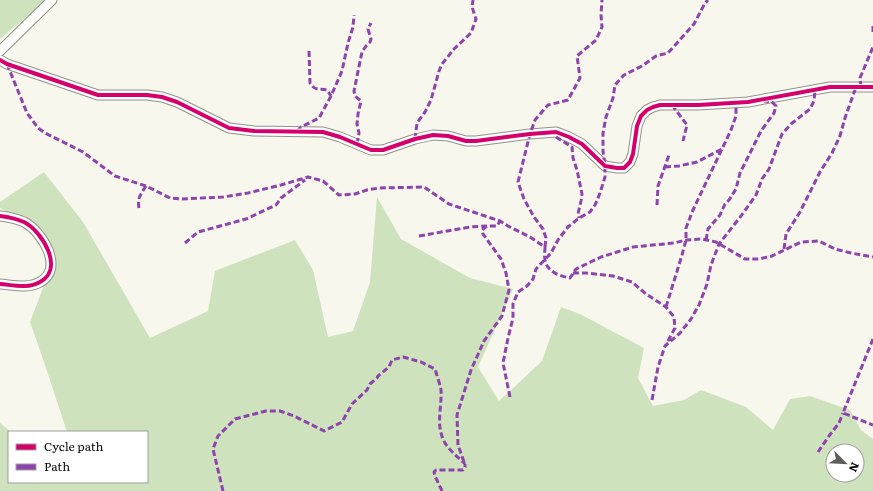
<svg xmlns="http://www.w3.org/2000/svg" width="873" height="491" font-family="Literata,serif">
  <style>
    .forest { fill: #cee3bd; fill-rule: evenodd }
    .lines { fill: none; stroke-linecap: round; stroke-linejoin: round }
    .minor-casing { stroke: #91918c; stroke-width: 11 }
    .minor { stroke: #fefefc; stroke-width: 9 }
    .quiet { stroke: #8e44ad; stroke-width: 3; stroke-dasharray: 6 3; stroke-linecap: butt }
    .cycleway-casing { stroke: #fff; stroke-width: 6 }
    .cycleway { stroke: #d6006c; stroke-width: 4 }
  </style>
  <rect width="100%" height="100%" fill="#f8f7ed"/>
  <path class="forest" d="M0,0H47L0,39Z
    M44,172L83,222L150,338L208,311L215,271L295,240L313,270L328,337L353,331L370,282L377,197L401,239L470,278L513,289L478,367L499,401L542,361L561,307L580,314L644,348L638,378L653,406L684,400L701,390L746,407L773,430L790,399L810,396L850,410L861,430L873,439V491H0V423L11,432H9V482H147V432H67L44,362L30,322L52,264L48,248L24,222L0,208V202ZM833,451H857V475H833Z"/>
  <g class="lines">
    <defs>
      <path id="minor" d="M0,51L52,0
        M0,60L7,64L98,95H147L162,97L177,102L229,128L254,131L323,132L340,137L371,150H383L415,139L433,135L448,136L466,141H476L530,134L556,132L569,137L582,144L605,166L617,168H624L630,162L633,154L637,126L641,116L647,110L653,107L660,105H698L748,102L830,87H873
        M0,216C8,217 17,219 24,222C42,231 65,269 40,282C28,289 13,285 0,284"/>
    </defs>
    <use href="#minor" class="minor-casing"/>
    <use href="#minor" class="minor"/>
    <path class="quiet" d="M873,26V35
      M309,51L310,83C316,92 319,88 327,90L331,96
      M7,64L27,113L38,128L45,133L83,152L115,176L146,186L170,198L182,199L223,197L248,193L281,185L308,177L323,181L339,195L355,194L367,190L379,188L424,187L449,204L500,221L508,226L530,237L545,247C545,251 544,256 545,260C547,272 560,276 570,278L576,269L601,257L633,247L674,243L686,240L702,239L716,242L745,259H759L772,256L801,242L819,241L835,249L851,253L873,257
      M861,87L860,78L873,47
      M672,105L687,125L683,141
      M297,131L301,127L319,118L331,96L342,71L348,43L353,27L354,15
      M556,137L572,147L573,158L577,170L582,194L581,201L578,214L579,218
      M415,139L417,123L425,112L431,100L439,71L442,64L454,49L471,33L476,19L472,7L473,0
      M357,144L359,133L357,124L358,114L361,101L355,96L354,91L362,52L366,46L370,42L371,39L368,29L371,23
      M665,167L679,166L697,162L722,149
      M657,205L658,186L669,155
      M139,208C137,198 141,194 146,186
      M419,236L470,227L487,226
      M706,240L708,229L720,215L725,204L729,200L736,189L740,173L761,131L774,113L776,106L772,102L764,101
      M185,243L198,232L246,219L276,205L281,198L305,180
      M545,247L546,238L543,229L534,217L524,199L518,182L530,134L535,120L548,105L568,100L580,78L577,56L596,40L602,27L601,15L602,0
      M784,249L786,234L800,212L820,172L832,153L840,136L845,118L856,87
      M573,273H586L613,276L632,282L646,294L666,307L674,317L675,328L668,341
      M666,307L682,255L686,240V228L693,210L731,130L736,116V102
      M873,339L843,413L873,425
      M510,397L503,363L508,338L513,318V304L518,292L527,286L533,279L536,269L551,253L558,240L568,227L579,218L590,212L595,205L600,193L605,177V166L603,151V133L606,117L613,98L615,85L624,75L642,66L656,56L668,53L694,24L705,3L708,0
      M652,400L658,367L665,346L680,333L691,319L699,305L707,284L711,265L719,244L741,216L756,195L762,179L769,169L782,134L791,124L810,109L814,101L815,90
      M818,452L829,436L839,423L843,413
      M464,462L458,445L457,415L471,370L484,341L502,316L509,290L506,273L501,259L483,234L482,230L487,226H497L500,221
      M223,491L213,449L218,436L235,419L266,411H280L294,416L324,431L342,422L352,404L367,390L370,384L377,378L378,376L389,367L392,360L403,357L421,362L435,369C437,376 440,384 441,390C442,409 435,425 445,443C450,451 458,457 465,464
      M442,491L435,476L434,472L436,470H463L465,467V464"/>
    <defs>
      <path id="cycleway" d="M0,60L7,64L98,95H147L162,97L177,102L229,128L254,131L323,132L340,137L371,150H383L415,139L433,135L448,136L466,141H476L530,134L556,132L569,137L582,144L605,166L617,168H624L630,162L633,154L637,126L641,116L647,110L653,107L660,105H698L748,102L830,87H873
        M0,216C8,217 17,219 24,222C42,231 65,269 40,282C28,289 13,285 0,284"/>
    </defs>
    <use href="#cycleway" class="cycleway-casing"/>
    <use href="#cycleway" class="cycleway"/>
  </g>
  <rect x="8" y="431" width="140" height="52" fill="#ffffff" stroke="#9d9d9d"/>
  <rect x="16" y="444" width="20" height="6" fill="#d6006c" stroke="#9d9d9d"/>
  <text x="44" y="451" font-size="12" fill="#0a0a0a">Cycle path</text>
  <rect x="16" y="464" width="20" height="6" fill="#8e44ad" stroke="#9d9d9d"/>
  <text x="44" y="471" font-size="12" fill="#0a0a0a">Path</text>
  <g transform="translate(845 463) rotate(114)"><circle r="19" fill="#ffffff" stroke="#9d9d9d"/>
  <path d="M0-3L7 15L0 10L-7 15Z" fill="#5d5d59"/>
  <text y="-6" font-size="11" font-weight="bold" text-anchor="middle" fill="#0a0a0a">N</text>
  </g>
</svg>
